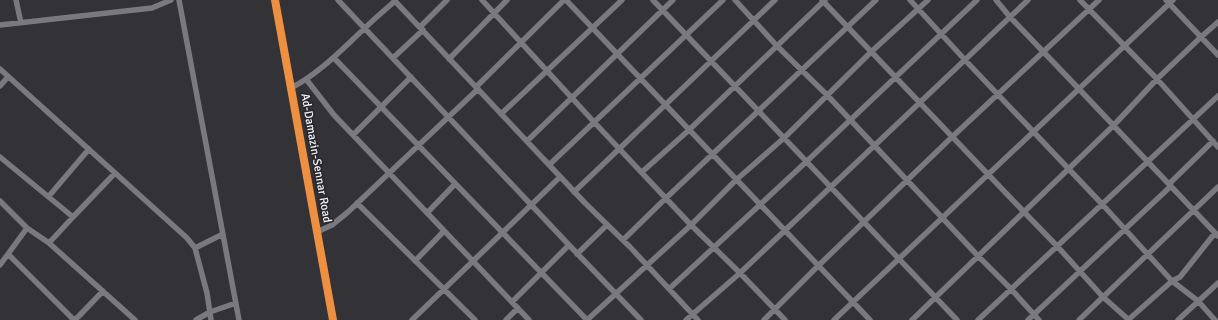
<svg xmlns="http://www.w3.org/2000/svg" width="1218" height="320" font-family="Signika,sans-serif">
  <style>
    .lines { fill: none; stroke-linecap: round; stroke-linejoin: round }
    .minor { stroke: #7a797e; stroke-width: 5.5 }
    .highway { stroke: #ed9042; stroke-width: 8 }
    .labels { text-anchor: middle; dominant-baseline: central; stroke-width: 3.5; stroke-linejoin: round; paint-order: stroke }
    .street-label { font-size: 12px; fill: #f3f3f6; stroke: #29292d }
  </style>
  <rect width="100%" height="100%" fill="#333337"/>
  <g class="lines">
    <path class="minor" d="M16,0L21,23
      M179,0L239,320
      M338,0L569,245L641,320
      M394,0L584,202L630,247L698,320
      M482,0L594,122L691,225L740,273L785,320
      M566,0L870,320
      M653,0L957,320
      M735,0L777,46L827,95L978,256L1011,289L1039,320
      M822,0L1024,212L1057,246L1103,297L1129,320
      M910,0L965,60L1102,204L1172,281L1198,301L1215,320
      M996,0L1010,17L1079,89L1218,236
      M1080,0L1157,79L1218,147
      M1166,0L1218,55
      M0,25L152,8L171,0
      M420,27L447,0
      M334,58L587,320
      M393,58L423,30
      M449,59L507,0
      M0,69L187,238L195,248L207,293L211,320
      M306,79L334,115L529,320
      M0,86L8,77
      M476,87L564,0
      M291,88C319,74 342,49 365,28C375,18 385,10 395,1
      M501,114L622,0
      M353,135L411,77
      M527,141L673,0
      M0,157L73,217L115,173
      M549,165L723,0
      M642,172L689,130L825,0
      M1169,184L1213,141
      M574,192L775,0
      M49,196L89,149
      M0,201L27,228L49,243L135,320
      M357,203L475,320
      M427,213L455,184
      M317,232L332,225L348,212L478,89
      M623,240L666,198L876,0
      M49,243L73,217
      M195,248L223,234
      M8,254L72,318L75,319L78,317L103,291
      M577,254L607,225
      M415,261L444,231
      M0,265L27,228
      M669,289L806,162L977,0
      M512,302L569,245
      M196,320L210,312L236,303
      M412,320L560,177
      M506,320L518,308
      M587,320L691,225L736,180L784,138L871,52L928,0
      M686,320L740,273L1028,0
      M764,320L818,266L952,137L1099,0
      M834,320L1173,0
      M912,320L1114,125L1157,79L1201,37L1218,22
      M978,320L1218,96
      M1028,320L1171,186
      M1079,320L1218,187
      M1128,320L1172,281L1180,277L1215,233
      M1178,320L1218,283"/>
    <path class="highway" d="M275,0L333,320"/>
  </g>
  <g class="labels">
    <g class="street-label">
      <text transform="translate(316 158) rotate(80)">Ad-Damazin-Sennar Road</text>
    </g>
  </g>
</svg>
